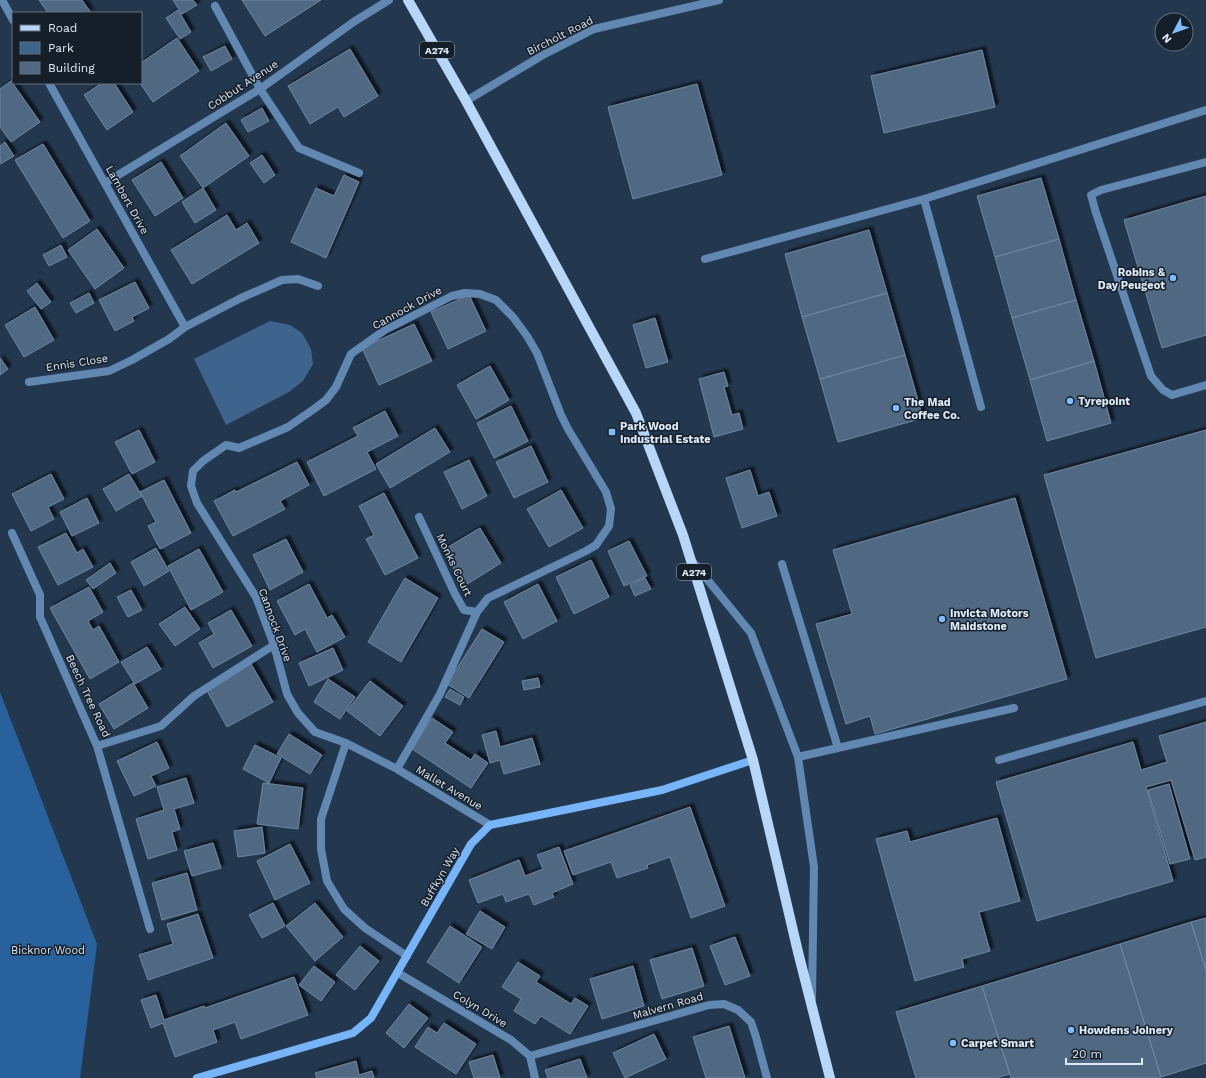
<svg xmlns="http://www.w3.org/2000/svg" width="1206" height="1078" font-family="'Work Sans',sans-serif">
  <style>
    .green { fill: #3e638c }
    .forest { fill: #28619c }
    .building { fill: #516882; stroke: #6e86a1; filter: url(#shadow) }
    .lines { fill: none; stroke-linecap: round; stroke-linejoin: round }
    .lane { stroke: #6288b2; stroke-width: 8 }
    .street { stroke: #6288b2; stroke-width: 8 }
    .secondary { stroke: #78b5f8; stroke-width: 8 }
    .primary { stroke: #b7d6f8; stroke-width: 10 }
    .poi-dot { fill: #83bcfb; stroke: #151f29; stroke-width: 1.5 }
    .labels { text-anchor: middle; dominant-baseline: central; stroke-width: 3; stroke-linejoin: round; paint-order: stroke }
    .shield { fill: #151f29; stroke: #a1adbb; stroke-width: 1 }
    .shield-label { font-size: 10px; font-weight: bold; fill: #ddeaf9 }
    .street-label { font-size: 11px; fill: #ddeaf9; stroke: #151f29 }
    .poi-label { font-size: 11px; font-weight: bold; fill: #ddeaf9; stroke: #151f29; text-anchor: start }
    .park-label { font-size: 11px; fill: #d7e6f7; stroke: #151f29 }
  </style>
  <defs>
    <filter id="shadow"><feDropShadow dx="3.5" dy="-3.5" stdDeviation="1" flood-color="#0009"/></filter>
  </defs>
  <rect width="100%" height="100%" fill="#23384f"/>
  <path class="green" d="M270,321L290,325L302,333L311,349L313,364L303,381L289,392L226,425L194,359Z"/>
  <path class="forest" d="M0,692L97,944L80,1078H0Z"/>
  <path class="building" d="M39,0H82L91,13H48Z
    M173,0H193L197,5L182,14Z
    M242,0H321L265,36Z
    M178,10L191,32L180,39L166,18Z
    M177,38L199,71L153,102L140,83H141V63Z
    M225,46L232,59L211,71L203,57Z
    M350,49L378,96L344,117L338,107L310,124L288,86Z
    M982,50L995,107L884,133L871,76Z
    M11,81L40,122L11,142L0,127V89Z
    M102,83H114L133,112L107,130L84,95Z
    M697,84L722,175L633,199L608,107Z
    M262,108L269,121L248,132L241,120Z
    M226,123L249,156L203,188L180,156Z
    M5,142L14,156L0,164V146Z
    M43,144L90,221L63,238L15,160Z
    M262,155L275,175L264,183L250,163Z
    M161,162L183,198L155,216L132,180Z
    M344,175L359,182L326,258L291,242L316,188L334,196Z
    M1041,178L1059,239L995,257L977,196Z
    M203,188L216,210L195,223L182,202Z
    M1206,196V335L1162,348L1124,220Z
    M227,215L236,230L247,223L259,243L192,284L171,250Z
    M97,229L124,268L95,289L68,250Z
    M869,230L887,293L802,317L785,254Z
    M1059,239L1076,300L1012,318L995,257Z
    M61,245L67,257L49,266L43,255Z
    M135,282L149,308L132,317L134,321L115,331L99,300Z
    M37,283L51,302L41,309L27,291Z
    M89,293L94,303L76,313L70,303Z
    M887,293L905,355L820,379L802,317Z
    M469,295L486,331L448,349L431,312Z
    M1076,300L1094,361L1030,380L1012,318Z
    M35,307L54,340L24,357L5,325Z
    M655,318L668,362L646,368L633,325Z
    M414,324L432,361L379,385L362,348Z
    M905,355L923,418L838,442L820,379Z
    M0,358L8,369L0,375Z
    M1094,361L1111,423L1047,441L1030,380Z
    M490,366L509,400L476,419L457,385Z
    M724,372L728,386L724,387L732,415L739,413L743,429L714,437L699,379Z
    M511,406L528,441L494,458L477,423Z
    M385,411L398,436L367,452L376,469L324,496L307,462L358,436L353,428Z
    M435,428L450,452L390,488L376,464Z
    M139,430L155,462L132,474L115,442Z
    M1206,430V627L1096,658L1044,475Z
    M531,446L548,482L514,498L496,462Z
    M469,460L487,496L462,509L444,472Z
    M297,462L309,485L280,501L285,509L233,536L214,501L235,490L236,492Z
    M750,470L758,496L769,492L777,516L742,528L726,478Z
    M51,474L64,499L48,507L54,519L31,531L12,494Z
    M129,474L142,496L116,511L103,489Z
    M164,480L191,533L160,549L148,526L156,522L140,492Z
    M561,490L583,528L549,547L527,509Z
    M384,493L418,558L385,575L366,539L374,535L359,506Z
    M87,498L99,523L72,536L60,512Z
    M1015,498L1067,679L875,734L870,716L846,724L816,624L852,614L833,550Z
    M480,528L501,563L464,586L443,550Z
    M66,533L77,553L83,549L93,567L58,585L38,547Z
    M286,539L303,572L270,590L253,555Z
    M629,541L647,576L624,586L608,551Z
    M156,548L169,571L144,586L131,562Z
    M199,549L223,592L191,610L168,566Z
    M591,560L609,597L574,614L556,577Z
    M110,563L116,573L93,589L86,580Z
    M405,578L438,598L401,662L368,642Z
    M645,578L651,589L635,596L630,585Z
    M309,584L327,618L332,615L345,637L317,652L305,629L295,635L277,601Z
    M538,584L557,621L523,639L504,602Z
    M89,587L103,612L88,621L93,630L99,626L119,662L90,679L50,608Z
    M131,590L142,610L128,617L117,597Z
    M185,607L200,629L175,646L159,624Z
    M231,610L252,646L213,668L199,643L214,634L208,623Z
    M482,629L504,642L469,698L447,684Z
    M147,647L161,669L135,684L121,662Z
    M333,648L343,670L309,686L299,663Z
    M251,664L273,702L227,727L206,689Z
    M538,678L540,687L524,690L522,681Z
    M328,679L355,697L340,719L314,702Z
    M370,681L403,706L380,736L347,711Z
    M133,683L148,708L114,729L99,704Z
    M450,689L464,697L460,705L445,697Z
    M432,718L453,732L445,743L471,760L475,754L488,763L471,788L412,749Z
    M1206,722V857L1195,860L1171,780L1146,787L1173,881L1037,921L996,782L1133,742L1141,770L1167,762L1159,736Z
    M496,731L500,747L532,738L540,764L504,774L500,760L490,763L482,735Z
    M289,734L322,755L310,774L277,754Z
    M157,742L169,768L151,776L156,786L134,796L117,761Z
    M255,745L281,758L269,783L243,769Z
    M186,778L194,803L174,809L180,829L172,832L177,850L148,859L136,819L164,810L157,787Z
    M263,783L303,788L298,829L257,824Z
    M1169,784L1190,859L1170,864L1148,790Z
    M690,807L725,906L691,918L670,857L647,865L648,868L617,878L611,862L573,875L564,851Z
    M997,818L1020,901L979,912L990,951L962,959L964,967L915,981L876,839L907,831L910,842Z
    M262,827L265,853L238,857L234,831Z
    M213,843L221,868L192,876L184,851Z
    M290,844L310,883L275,900L257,861Z
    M559,847L573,884L552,893L554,897L534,905L529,894L506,902L503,894L478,903L469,880L519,860L525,876L543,869L537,855Z
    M187,873L197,910L162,920L152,883Z
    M273,903L285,926L262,938L249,915Z
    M315,903L343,937L315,961L286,926Z
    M480,911L505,927L492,949L466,934Z
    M198,914L213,958L148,980L139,955L173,944L167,924Z
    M1206,918V970L1191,922Z
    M1191,922L1206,970V1063L1161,1077L1120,944Z
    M450,926L482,947L459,983L427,962Z
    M735,937L750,976L725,985L710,946Z
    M1120,944L1161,1077L1157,1078H1011L982,986Z
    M360,946L379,961L355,990L336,975Z
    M692,948L704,986L662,999L650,960Z
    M518,962L540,976L536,982L571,1004L575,998L588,1006L570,1034L541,1016L535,1024L514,1011L521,999L502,987Z
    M314,966L335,982L321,1001L299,985Z
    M633,966L644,1006L602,1019L590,979Z
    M294,977L308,1015L241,1039L235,1022L213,1030L217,1042L175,1057L163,1023L151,1028L141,1000L156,995L164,1020L204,1006L205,1008Z
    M982,986L1010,1074L996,1078H916L896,1012Z
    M409,1004L428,1018L404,1048L386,1033Z
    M444,1023L476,1044L456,1074L415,1047L428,1027L437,1033Z
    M729,1026L745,1078H706L693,1037Z
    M654,1034L666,1059L625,1078L613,1053Z
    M493,1055L500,1078H474L469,1062Z
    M580,1059L587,1078H548L545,1070Z
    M356,1061L359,1075L372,1071L374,1078H317L315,1073Z"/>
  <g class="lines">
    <path class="lane" d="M215,6L260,89L299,148L359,173
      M1206,162L1101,190L1091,195L1096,213L1151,376L1163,390L1172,395L1206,385
      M705,259L924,199
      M241,298L282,280L298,279L318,286
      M29,382L109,371L132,360L169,339
      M981,407L924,199L1206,110
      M693,562L751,633L798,757L814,867L812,998
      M782,564L838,748
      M798,757L1014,708
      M999,760L1206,701"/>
    <path class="street" d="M2,0L13,20
      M49,83L185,327
      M466,101L543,55L594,29L719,0
      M105,183L260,89L355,21L389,0
      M169,339L185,327L241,298
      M419,517L455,594L464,610L477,612
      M12,533L40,595V617L97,746L161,726L194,696L274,645
      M346,743L321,819V849L327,881L344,909L365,928L407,956
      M97,746L150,929
      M397,769L440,694L477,612L488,598L586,551L596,545L609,526L611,509L606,492L568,429L561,415L537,353L527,336L513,317L496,300L480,294L465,293L452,296L385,330L351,354L336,387L326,400L314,409L288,427L239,448L226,445L203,461L193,471L191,486L197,503L256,597L274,645L287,694L298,713L315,732L346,743L397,769L490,825
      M398,973L511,1040L530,1056L535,1078
      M530,1056L709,1005L724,1004L738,1010L751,1022L756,1037L767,1078"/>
    <path class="secondary" d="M197,1078L353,1033L371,1018L471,844L490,825L662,790L753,760"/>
    <path class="primary" d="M408,0L466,101L636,413L683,535L753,760L798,952L830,1078"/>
  </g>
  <g class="poi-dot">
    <circle cx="1173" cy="278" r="4"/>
    <circle cx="1070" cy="401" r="4"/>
    <circle cx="896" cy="408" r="4"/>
    <rect x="608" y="428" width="8" height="8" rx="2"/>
    <circle cx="942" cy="619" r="4"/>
    <circle cx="1071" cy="1030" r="4"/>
    <circle cx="953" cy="1043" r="4"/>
  </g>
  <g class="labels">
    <g class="shield">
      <rect x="420" y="42" width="34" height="16" rx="3"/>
      <rect x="677" y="564" width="34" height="16" rx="3"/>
    </g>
    <g class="shield-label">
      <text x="437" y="50">A274</text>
      <text x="694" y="572">A274</text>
    </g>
    <g class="street-label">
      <text transform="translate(560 36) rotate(-27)">Bircholt Road</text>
      <text transform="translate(243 85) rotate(-33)">Cobbut Avenue</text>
      <text transform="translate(127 200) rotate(61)">Lambert Drive</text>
      <text transform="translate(407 308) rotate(-29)">Cannock Drive</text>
      <text transform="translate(77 363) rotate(-9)">Ennis Close</text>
      <text transform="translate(454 565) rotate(64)">Monks Court</text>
      <text transform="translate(275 625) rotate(70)">Cannock Drive</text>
      <text transform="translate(88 696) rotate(65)">Beech Tree Road</text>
      <text transform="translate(449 788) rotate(31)">Mallet Avenue</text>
      <text transform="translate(440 877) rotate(-60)">Buffkyn Way</text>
      <text transform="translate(668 1006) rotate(-16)">Malvern Road</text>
      <text transform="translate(480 1009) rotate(31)">Colyn Drive</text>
    </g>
    <g class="poi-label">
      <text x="1165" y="272" text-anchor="end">Robins &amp;<tspan x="1165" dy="13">Day Peugeot</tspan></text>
      <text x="1078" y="401">Tyrepoint</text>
      <text x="904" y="402">The Mad<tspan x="904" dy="13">Coffee Co.</tspan></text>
      <text x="620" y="426">Park Wood<tspan x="620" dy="13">Industrial Estate</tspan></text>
      <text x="950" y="613">Invicta Motors<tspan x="950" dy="13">Maidstone</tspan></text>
      <text x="1079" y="1030">Howdens Joinery</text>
      <text x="961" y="1043">Carpet Smart</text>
    </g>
    <g class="park-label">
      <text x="48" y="950">Bicknor Wood</text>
    </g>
  </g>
  <rect x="12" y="12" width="130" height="72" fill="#151f29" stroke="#65707c"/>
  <rect x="20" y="25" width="20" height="6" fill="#b7d6f8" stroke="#65707c"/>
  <text x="48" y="32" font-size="12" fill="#ddeaf9">Road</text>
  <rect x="20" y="42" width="20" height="12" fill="#3e638c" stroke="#65707c"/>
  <text x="48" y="52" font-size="12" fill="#ddeaf9">Park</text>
  <rect x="20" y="62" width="20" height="12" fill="#516882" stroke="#65707c"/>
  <text x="48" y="72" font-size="12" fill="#ddeaf9">Building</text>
  <g transform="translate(1174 32) rotate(229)"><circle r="19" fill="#151f29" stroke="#65707c"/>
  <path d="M0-3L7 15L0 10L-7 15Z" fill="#83bcfb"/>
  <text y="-6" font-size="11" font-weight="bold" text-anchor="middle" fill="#ddeaf9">N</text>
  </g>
  <path d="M1066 1058v6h76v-6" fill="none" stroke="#ddeaf9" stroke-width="2"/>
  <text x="1072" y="1058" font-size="12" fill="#ddeaf9" stroke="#151f29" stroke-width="3" paint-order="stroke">20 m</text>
</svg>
